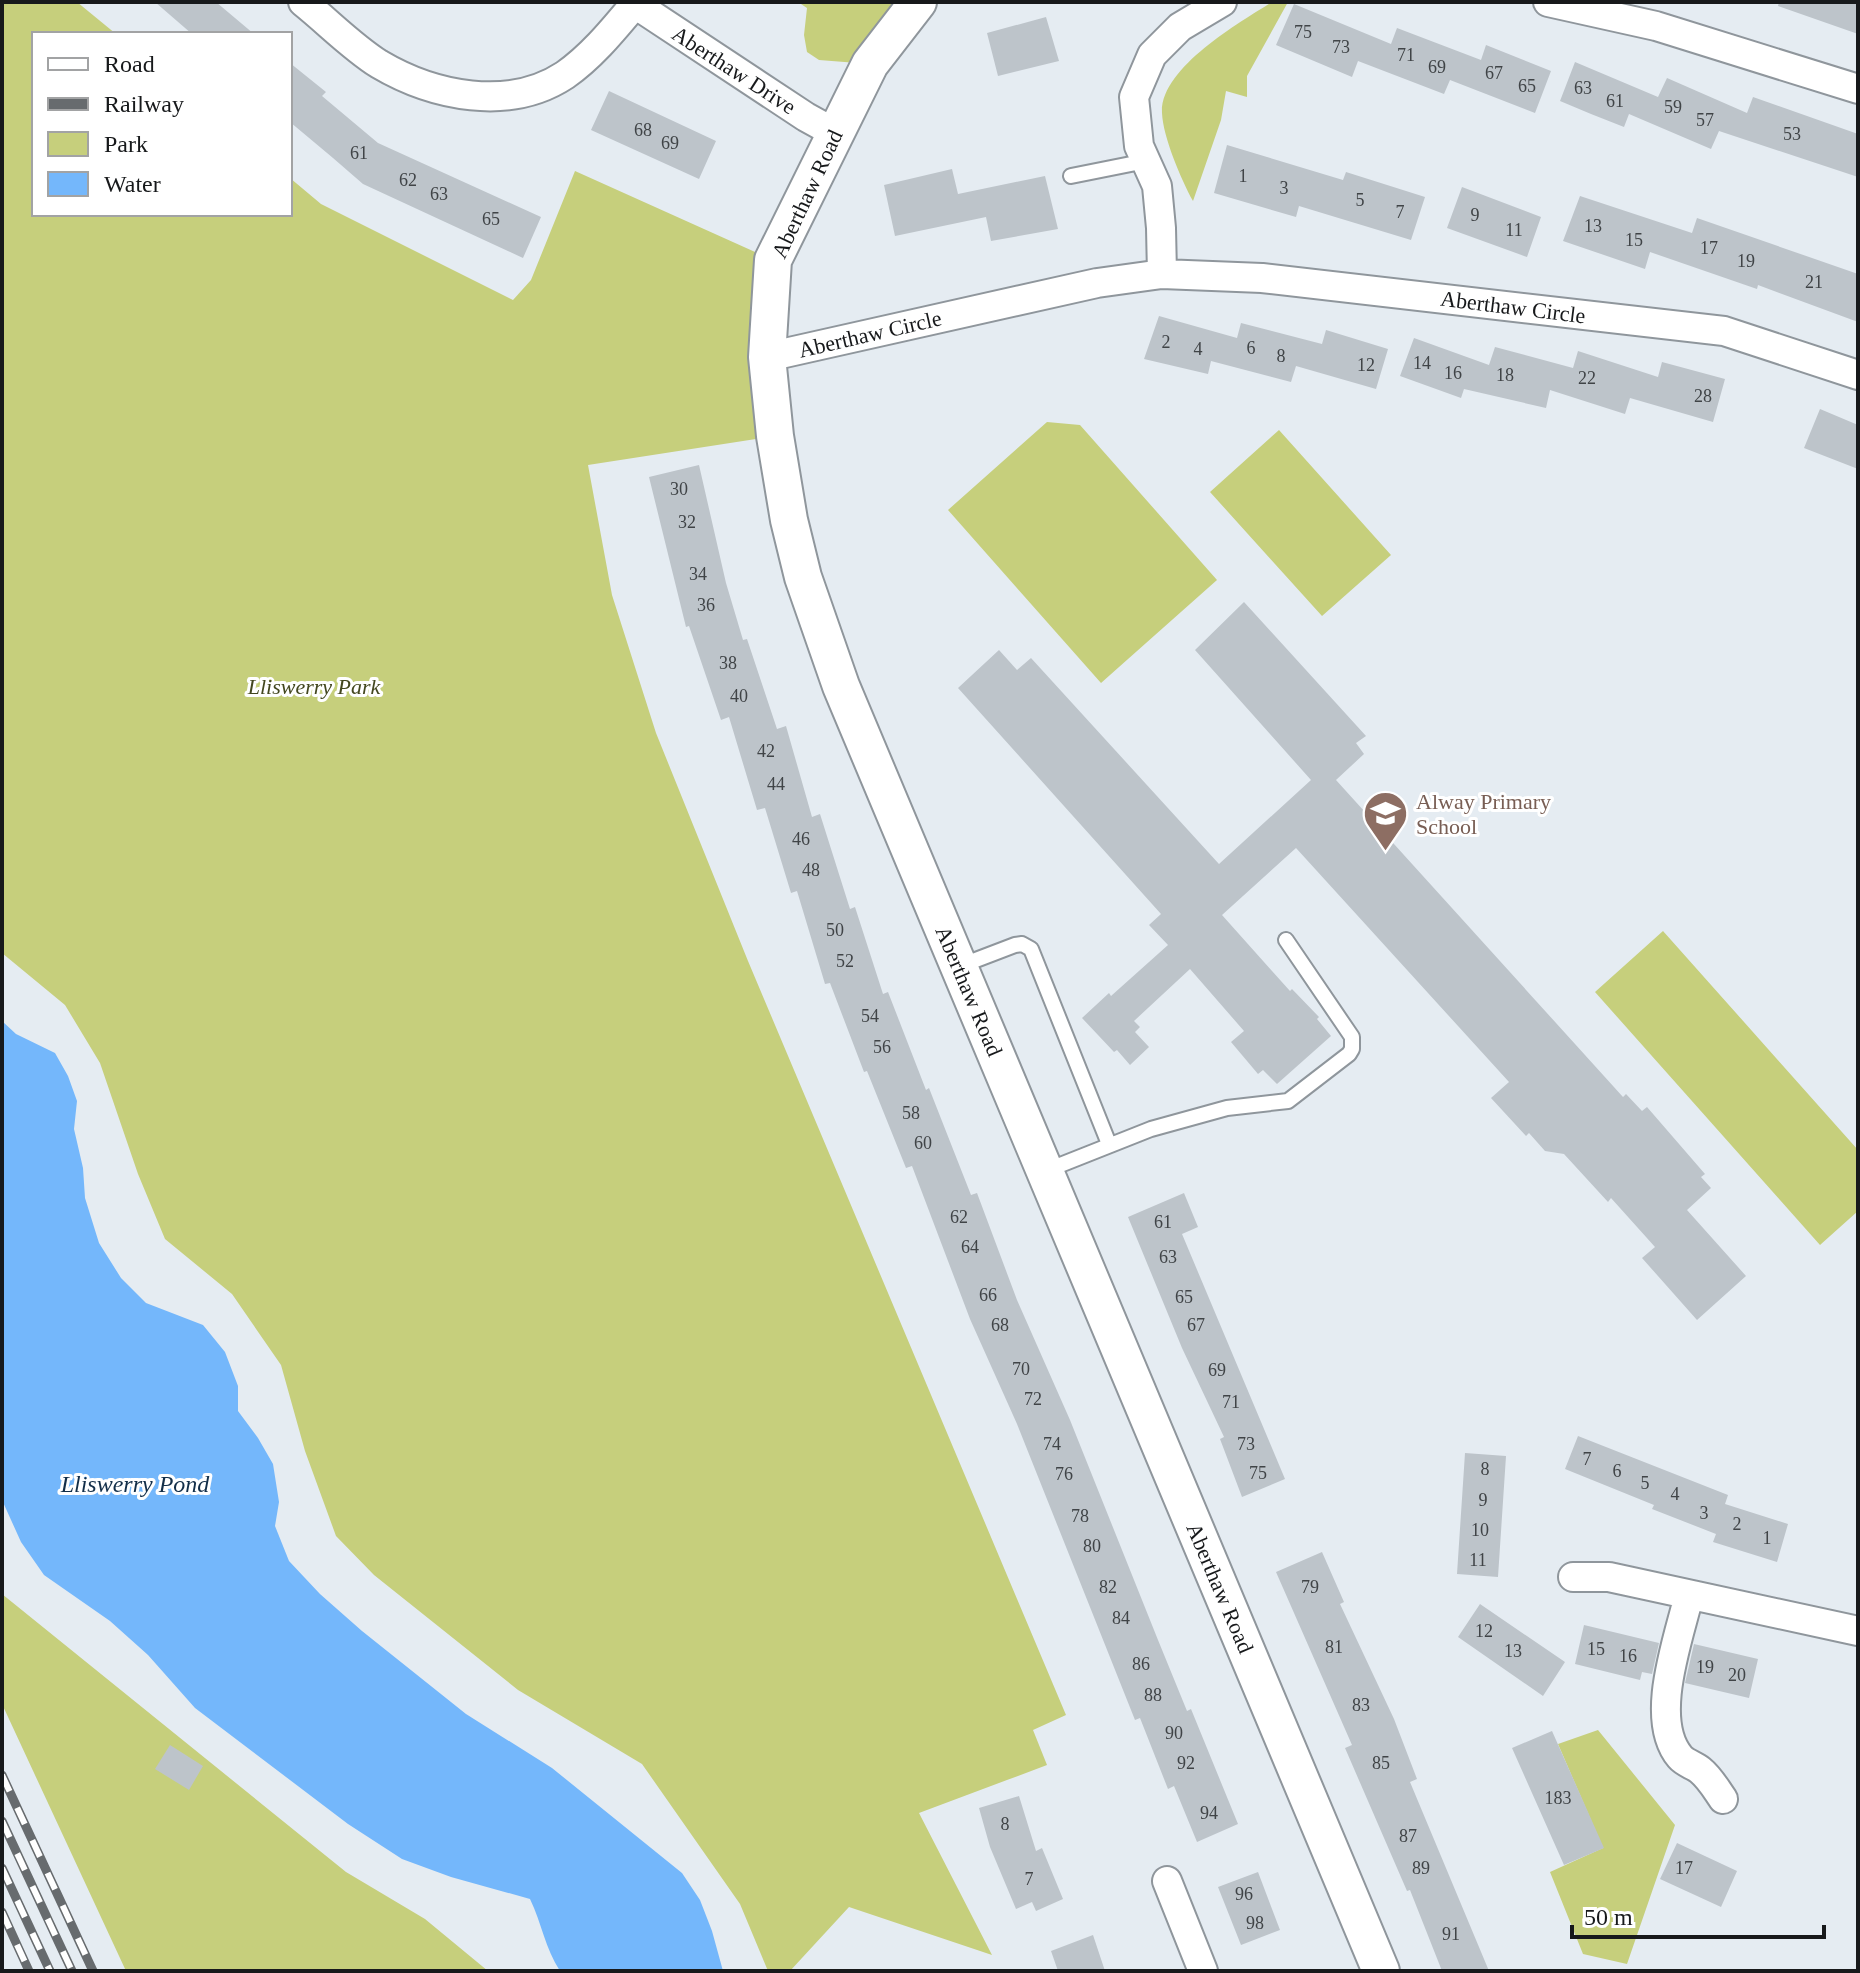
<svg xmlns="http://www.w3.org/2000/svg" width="1860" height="1973" font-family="Georgia,serif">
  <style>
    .green { fill: #c6cf7c }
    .water { fill: #74b7fb }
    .building { fill: #bdc4ca }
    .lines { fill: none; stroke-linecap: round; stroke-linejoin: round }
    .service-casing { stroke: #8f969c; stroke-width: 18 }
    .minor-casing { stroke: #8f969c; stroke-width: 32 }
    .tertiary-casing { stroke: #8f969c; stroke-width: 40 }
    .service { stroke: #fff; stroke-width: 14 }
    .minor { stroke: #fff; stroke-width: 28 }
    .tertiary { stroke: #fff; stroke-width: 36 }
    .rail-casing { stroke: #676b6e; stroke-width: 9 }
    .rail { stroke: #fff; stroke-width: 6; stroke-dasharray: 18; stroke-linecap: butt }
    .labels { text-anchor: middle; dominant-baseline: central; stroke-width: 6; stroke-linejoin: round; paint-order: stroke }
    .number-label { font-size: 18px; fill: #404447 }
    .street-label { font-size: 22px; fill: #17191b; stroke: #fff }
    .park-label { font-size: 22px; font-style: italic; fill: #43471f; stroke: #fff }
    .education-label { font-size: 22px; fill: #785e54; stroke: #fff; text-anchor: start }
    .water-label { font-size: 24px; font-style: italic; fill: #122e49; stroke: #fff }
  </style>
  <rect width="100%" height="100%" fill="#e5ecf2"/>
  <path class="green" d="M2,2H77L116,34H34V214H290V178L321,204L513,300L531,280L575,171L773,260L775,436L588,465L612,595L656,733L748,961L1066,1715L1033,1730L1047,1765L919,1813L992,1955L849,1907L790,1971H768L740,1904L642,1764L518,1690L374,1575L336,1536L305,1451L281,1365L232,1294L165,1239L138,1174L100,1063L65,1005L2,953Z
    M798,2H918L870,64L819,60L807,52L804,35L807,8Z
    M1272,2H1288L1247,76V97L1226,91L1221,120L1193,201C1181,179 1163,137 1162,113C1160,68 1239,23 1272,2Z
    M1047,422L1080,425L1217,580L1101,683L948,510Z
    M1279,430L1391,555L1322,616L1210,492Z
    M1663,931L1858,1150V1211L1820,1245L1595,992Z
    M2,1594L346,1872L425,1919L488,1971H126L2,1704Z
    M1598,1730L1675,1825L1627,1964L1583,1954L1550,1872L1603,1848L1558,1744Z"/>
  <path class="water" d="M2,1021L16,1034L55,1053L68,1076L77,1101L74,1129L83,1168L85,1198L99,1243L121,1278L146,1303L203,1325L225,1352L238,1386V1411L258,1438L273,1464L279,1502L275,1526L289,1561L320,1594L362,1631L466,1714L552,1768L682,1873L700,1900L712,1931L723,1971H560C545,1948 542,1924 530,1899L451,1877L402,1859L348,1824L195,1708L148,1655L110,1621L44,1575L21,1542L2,1500Z"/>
  <path class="building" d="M155,2H216L254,34H192Z
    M1779,2H1858V34L1778,6Z
    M1294,4L1391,44L1397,28L1481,60L1486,45L1551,71L1535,113L1450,80L1444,94L1358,61L1352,77L1276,45Z
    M1046,17L1059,61L998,76L987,33Z
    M1575,62L1658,97L1667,78L1747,113L1753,97L1858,134V177L1719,131L1711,149L1629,114L1624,127L1591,114L1560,101Z
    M290,63L326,92L322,96L378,143L541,217L523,258L363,184L333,158L290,122Z
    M609,91L716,141L699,179L591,130Z
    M1227,145L1343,180L1346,172L1425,197L1411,240L1299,206L1296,217L1214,193Z
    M952,169L958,194L1045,176L1058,229L991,241L986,217L895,236L884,185Z
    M1462,187L1541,217L1527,257L1447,228Z
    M1580,196L1692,233L1697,218L1858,274V322L1758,285L1757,289L1650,252L1645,269L1563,241Z
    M1159,316L1237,338L1241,323L1322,344L1326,330L1388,349L1376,389L1296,366L1291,382L1211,361L1208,374L1144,359Z
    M1414,338L1489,365L1495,347L1573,368L1578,351L1658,377L1662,362L1725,379L1713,422L1630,398L1625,414L1550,390L1546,408L1464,389L1461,398L1400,376Z
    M1820,409L1858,425V469L1804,448Z
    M699,465L726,583L743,640L747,639L777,729L786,726L812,817L820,814L850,909L855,907L883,994L888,992L926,1090L929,1088L971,1195L977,1193L1017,1300L1070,1420L1158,1640L1187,1711L1191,1709L1238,1824L1197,1842L1174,1786L1168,1789L1140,1718L1135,1720L1017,1424L970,1319L912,1166L906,1168L867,1071L864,1072L830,983L825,984L797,891L791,893L765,808L757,810L729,717L721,720L689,626L686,627L649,477Z
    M1244,602L1366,736L1356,743L1364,754L1336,780L1623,1097L1626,1094L1642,1111L1647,1107L1705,1174L1701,1177L1711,1188L1687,1210L1746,1276L1697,1320L1642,1258L1655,1247L1611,1198L1608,1202L1564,1154L1545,1151L1529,1133L1526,1136L1491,1098L1509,1082L1296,848L1222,915L1290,991L1292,989L1319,1017L1317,1019L1331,1036L1277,1084L1263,1070L1258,1074L1231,1042L1244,1031L1190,969L1134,1021L1140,1027L1135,1032L1149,1047L1130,1065L1117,1050L1114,1052L1082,1018L1109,993L1111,996L1168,945L1149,925L1161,914L958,688L999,650L1017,670L1031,658L1219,864L1311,780L1195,650Z
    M1184,1193L1198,1227L1182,1234L1285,1479L1242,1497L1220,1439L1224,1437L1182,1348L1128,1217Z
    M1578,1436L1728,1495L1725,1504L1788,1524L1777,1562L1713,1542L1716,1534L1652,1509L1654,1505L1565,1469Z
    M1465,1453L1506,1456L1498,1577L1457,1574Z
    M1322,1552L1344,1602L1340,1604L1394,1719L1417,1779L1410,1782L1489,1971H1442L1410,1890L1407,1891L1345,1748L1352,1745L1276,1572Z
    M1480,1604L1565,1662L1543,1696L1458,1637Z
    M1584,1625L1659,1643L1652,1674L1642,1672L1640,1680L1575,1664Z
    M1694,1644L1758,1659L1749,1698L1685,1683Z
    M1552,1731L1604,1848L1564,1865L1512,1748Z
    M170,1745L203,1766L189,1790L155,1769Z
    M1019,1796L1036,1851L1042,1848L1063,1899L1036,1911L1032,1902L1016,1909L990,1847L979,1808Z
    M1677,1843L1737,1871L1721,1907L1660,1879Z
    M1258,1872L1280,1930L1241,1945L1218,1887Z
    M1093,1935L1105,1971H1058L1051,1951Z"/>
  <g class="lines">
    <defs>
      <path id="service" d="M1071,176L1146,161
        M960,966L1015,945L1022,944L1031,949L1109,1144
        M1045,1171L1151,1129L1227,1108L1288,1101L1349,1054L1352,1049V1037L1286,940"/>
      <path id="minor" d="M303,2C328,22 352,47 379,64C433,96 509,112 565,75C592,56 613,30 634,5
        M632,2L806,117L835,133
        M1548,2L1656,26L1858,89
        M1162,274L1161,228L1157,186L1139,146L1134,97L1152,55L1180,27L1222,2
        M767,357L1097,283L1162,274L1262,278L1724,331L1858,375
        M1573,1577H1609L1858,1631
        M1689,1595C1679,1638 1648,1719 1680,1757C1685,1763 1694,1765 1700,1770C1710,1778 1716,1789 1723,1799
        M1167,1881L1203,1971"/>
      <path id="tertiary" d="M918,2L870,64L773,260L767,357L775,436L789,520L803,577L841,686L1381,1971"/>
    </defs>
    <use href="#service" class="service-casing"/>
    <use href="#minor" class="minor-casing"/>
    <use href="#tertiary" class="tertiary-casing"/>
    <use href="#service" class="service"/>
    <use href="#minor" class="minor"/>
    <use href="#tertiary" class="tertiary"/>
    <defs>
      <path id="rail" d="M2,1775L93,1971
        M2,1821L72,1971
        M2,1868L50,1971
        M2,1912L29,1971"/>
    </defs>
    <use href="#rail" class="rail-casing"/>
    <use href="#rail" class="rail"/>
  </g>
  <defs>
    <symbol id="school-pin" viewBox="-11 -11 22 30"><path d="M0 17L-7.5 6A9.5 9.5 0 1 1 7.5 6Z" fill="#8d6e63" stroke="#fff"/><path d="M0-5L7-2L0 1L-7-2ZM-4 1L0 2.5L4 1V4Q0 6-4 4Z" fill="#fff"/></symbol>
  </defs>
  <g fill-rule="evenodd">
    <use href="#school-pin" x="1360" y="788" width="51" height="69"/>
  </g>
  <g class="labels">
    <g class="number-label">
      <text x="1303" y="32">75</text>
      <text x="1341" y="47">73</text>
      <text x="1406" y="55">71</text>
      <text x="1437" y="67">69</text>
      <text x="1494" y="73">67</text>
      <text x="1527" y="86">65</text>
      <text x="1583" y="88">63</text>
      <text x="1615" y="101">61</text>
      <text x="1673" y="107">59</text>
      <text x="1705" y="120">57</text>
      <text x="643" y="130">68</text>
      <text x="1792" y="134">53</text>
      <text x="670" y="143">69</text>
      <text x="359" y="153">61</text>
      <text x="1243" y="176">1</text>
      <text x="408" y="180">62</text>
      <text x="1284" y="188">3</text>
      <text x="439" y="194">63</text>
      <text x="1360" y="200">5</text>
      <text x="1400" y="212">7</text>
      <text x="1475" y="215">9</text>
      <text x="491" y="219">65</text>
      <text x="1593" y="226">13</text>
      <text x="1514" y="230">11</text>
      <text x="1634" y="240">15</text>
      <text x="1709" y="248">17</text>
      <text x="1746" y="261">19</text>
      <text x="1814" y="282">21</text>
      <text x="1166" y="342">2</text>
      <text x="1251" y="348">6</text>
      <text x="1198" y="349">4</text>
      <text x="1281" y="356">8</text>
      <text x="1422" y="363">14</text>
      <text x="1366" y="365">12</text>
      <text x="1453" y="373">16</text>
      <text x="1505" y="375">18</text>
      <text x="1587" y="378">22</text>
      <text x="1703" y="396">28</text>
      <text x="679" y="489">30</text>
      <text x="687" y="522">32</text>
      <text x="698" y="574">34</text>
      <text x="706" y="605">36</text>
      <text x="728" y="663">38</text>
      <text x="739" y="696">40</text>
      <text x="766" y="751">42</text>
      <text x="776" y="784">44</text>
      <text x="801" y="839">46</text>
      <text x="811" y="870">48</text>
      <text x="835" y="930">50</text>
      <text x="845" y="961">52</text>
      <text x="870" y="1016">54</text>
      <text x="882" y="1047">56</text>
      <text x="911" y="1113">58</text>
      <text x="923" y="1143">60</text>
      <text x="959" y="1217">62</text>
      <text x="1163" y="1222">61</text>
      <text x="970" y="1247">64</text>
      <text x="1168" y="1257">63</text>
      <text x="988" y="1295">66</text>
      <text x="1184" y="1297">65</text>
      <text x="1000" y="1325">68</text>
      <text x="1196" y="1325">67</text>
      <text x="1021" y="1369">70</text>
      <text x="1217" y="1370">69</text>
      <text x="1033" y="1399">72</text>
      <text x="1231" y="1402">71</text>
      <text x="1052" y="1444">74</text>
      <text x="1246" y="1444">73</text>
      <text x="1587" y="1459">7</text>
      <text x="1485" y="1469">8</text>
      <text x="1617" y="1471">6</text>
      <text x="1258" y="1473">75</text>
      <text x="1064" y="1474">76</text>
      <text x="1645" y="1483">5</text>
      <text x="1675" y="1494">4</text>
      <text x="1483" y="1500">9</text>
      <text x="1704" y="1513">3</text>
      <text x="1080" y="1516">78</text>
      <text x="1737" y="1524">2</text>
      <text x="1480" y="1530">10</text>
      <text x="1767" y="1538">1</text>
      <text x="1092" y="1546">80</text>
      <text x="1478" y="1560">11</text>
      <text x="1108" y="1587">82</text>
      <text x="1310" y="1587">79</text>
      <text x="1121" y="1618">84</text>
      <text x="1484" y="1631">12</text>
      <text x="1334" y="1647">81</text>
      <text x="1596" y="1649">15</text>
      <text x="1513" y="1651">13</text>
      <text x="1628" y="1656">16</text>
      <text x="1141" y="1664">86</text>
      <text x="1705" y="1667">19</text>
      <text x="1737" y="1675">20</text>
      <text x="1153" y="1695">88</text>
      <text x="1361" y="1705">83</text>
      <text x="1174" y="1733">90</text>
      <text x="1186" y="1763">92</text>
      <text x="1381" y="1763">85</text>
      <text x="1558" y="1798">183</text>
      <text x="1209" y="1813">94</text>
      <text x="1005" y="1824">8</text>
      <text x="1408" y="1836">87</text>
      <text x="1421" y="1868">89</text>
      <text x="1684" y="1868">17</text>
      <text x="1029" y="1879">7</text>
      <text x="1244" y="1894">96</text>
      <text x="1255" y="1923">98</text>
      <text x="1451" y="1934">91</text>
    </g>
    <g class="street-label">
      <text transform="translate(734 70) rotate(33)">Aberthaw Drive</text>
      <text transform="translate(807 194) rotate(-65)">Aberthaw Road</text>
      <text transform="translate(1513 307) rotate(7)">Aberthaw Circle</text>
      <text transform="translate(870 334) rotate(-13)">Aberthaw Circle</text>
      <text transform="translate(969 991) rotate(67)">Aberthaw Road</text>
      <text transform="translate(1220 1588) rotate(67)">Aberthaw Road</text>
    </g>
    <g class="park-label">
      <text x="314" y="686">Lliswerry Park</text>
    </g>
    <g class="education-label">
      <text x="1416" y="801">Alway Primary<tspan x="1416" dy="25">School</tspan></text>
    </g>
    <g class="water-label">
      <text x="135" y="1484">Lliswerry Pond</text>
    </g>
  </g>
  <rect width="1860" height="1973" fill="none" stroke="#17191b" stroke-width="8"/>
  <rect x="32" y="32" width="260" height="184" fill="#ffffff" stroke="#a2a3a4" stroke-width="2"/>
  <rect x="48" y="58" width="40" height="12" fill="#ffffff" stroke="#a2a3a4" stroke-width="2"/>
  <text x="104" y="72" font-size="24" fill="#17191b">Road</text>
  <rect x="48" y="98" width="40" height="12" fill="#676b6e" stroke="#a2a3a4" stroke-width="2"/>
  <text x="104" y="112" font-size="24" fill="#17191b">Railway</text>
  <rect x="48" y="132" width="40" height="24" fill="#c6cf7c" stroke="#a2a3a4" stroke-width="2"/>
  <text x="104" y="152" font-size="24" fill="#17191b">Park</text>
  <rect x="48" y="172" width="40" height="24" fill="#74b7fb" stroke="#a2a3a4" stroke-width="2"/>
  <text x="104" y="192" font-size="24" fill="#17191b">Water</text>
  <path d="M1572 1925v12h252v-12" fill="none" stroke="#17191b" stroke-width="4"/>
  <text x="1584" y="1925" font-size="24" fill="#17191b" stroke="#ffffff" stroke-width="6" paint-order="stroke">50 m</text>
</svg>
